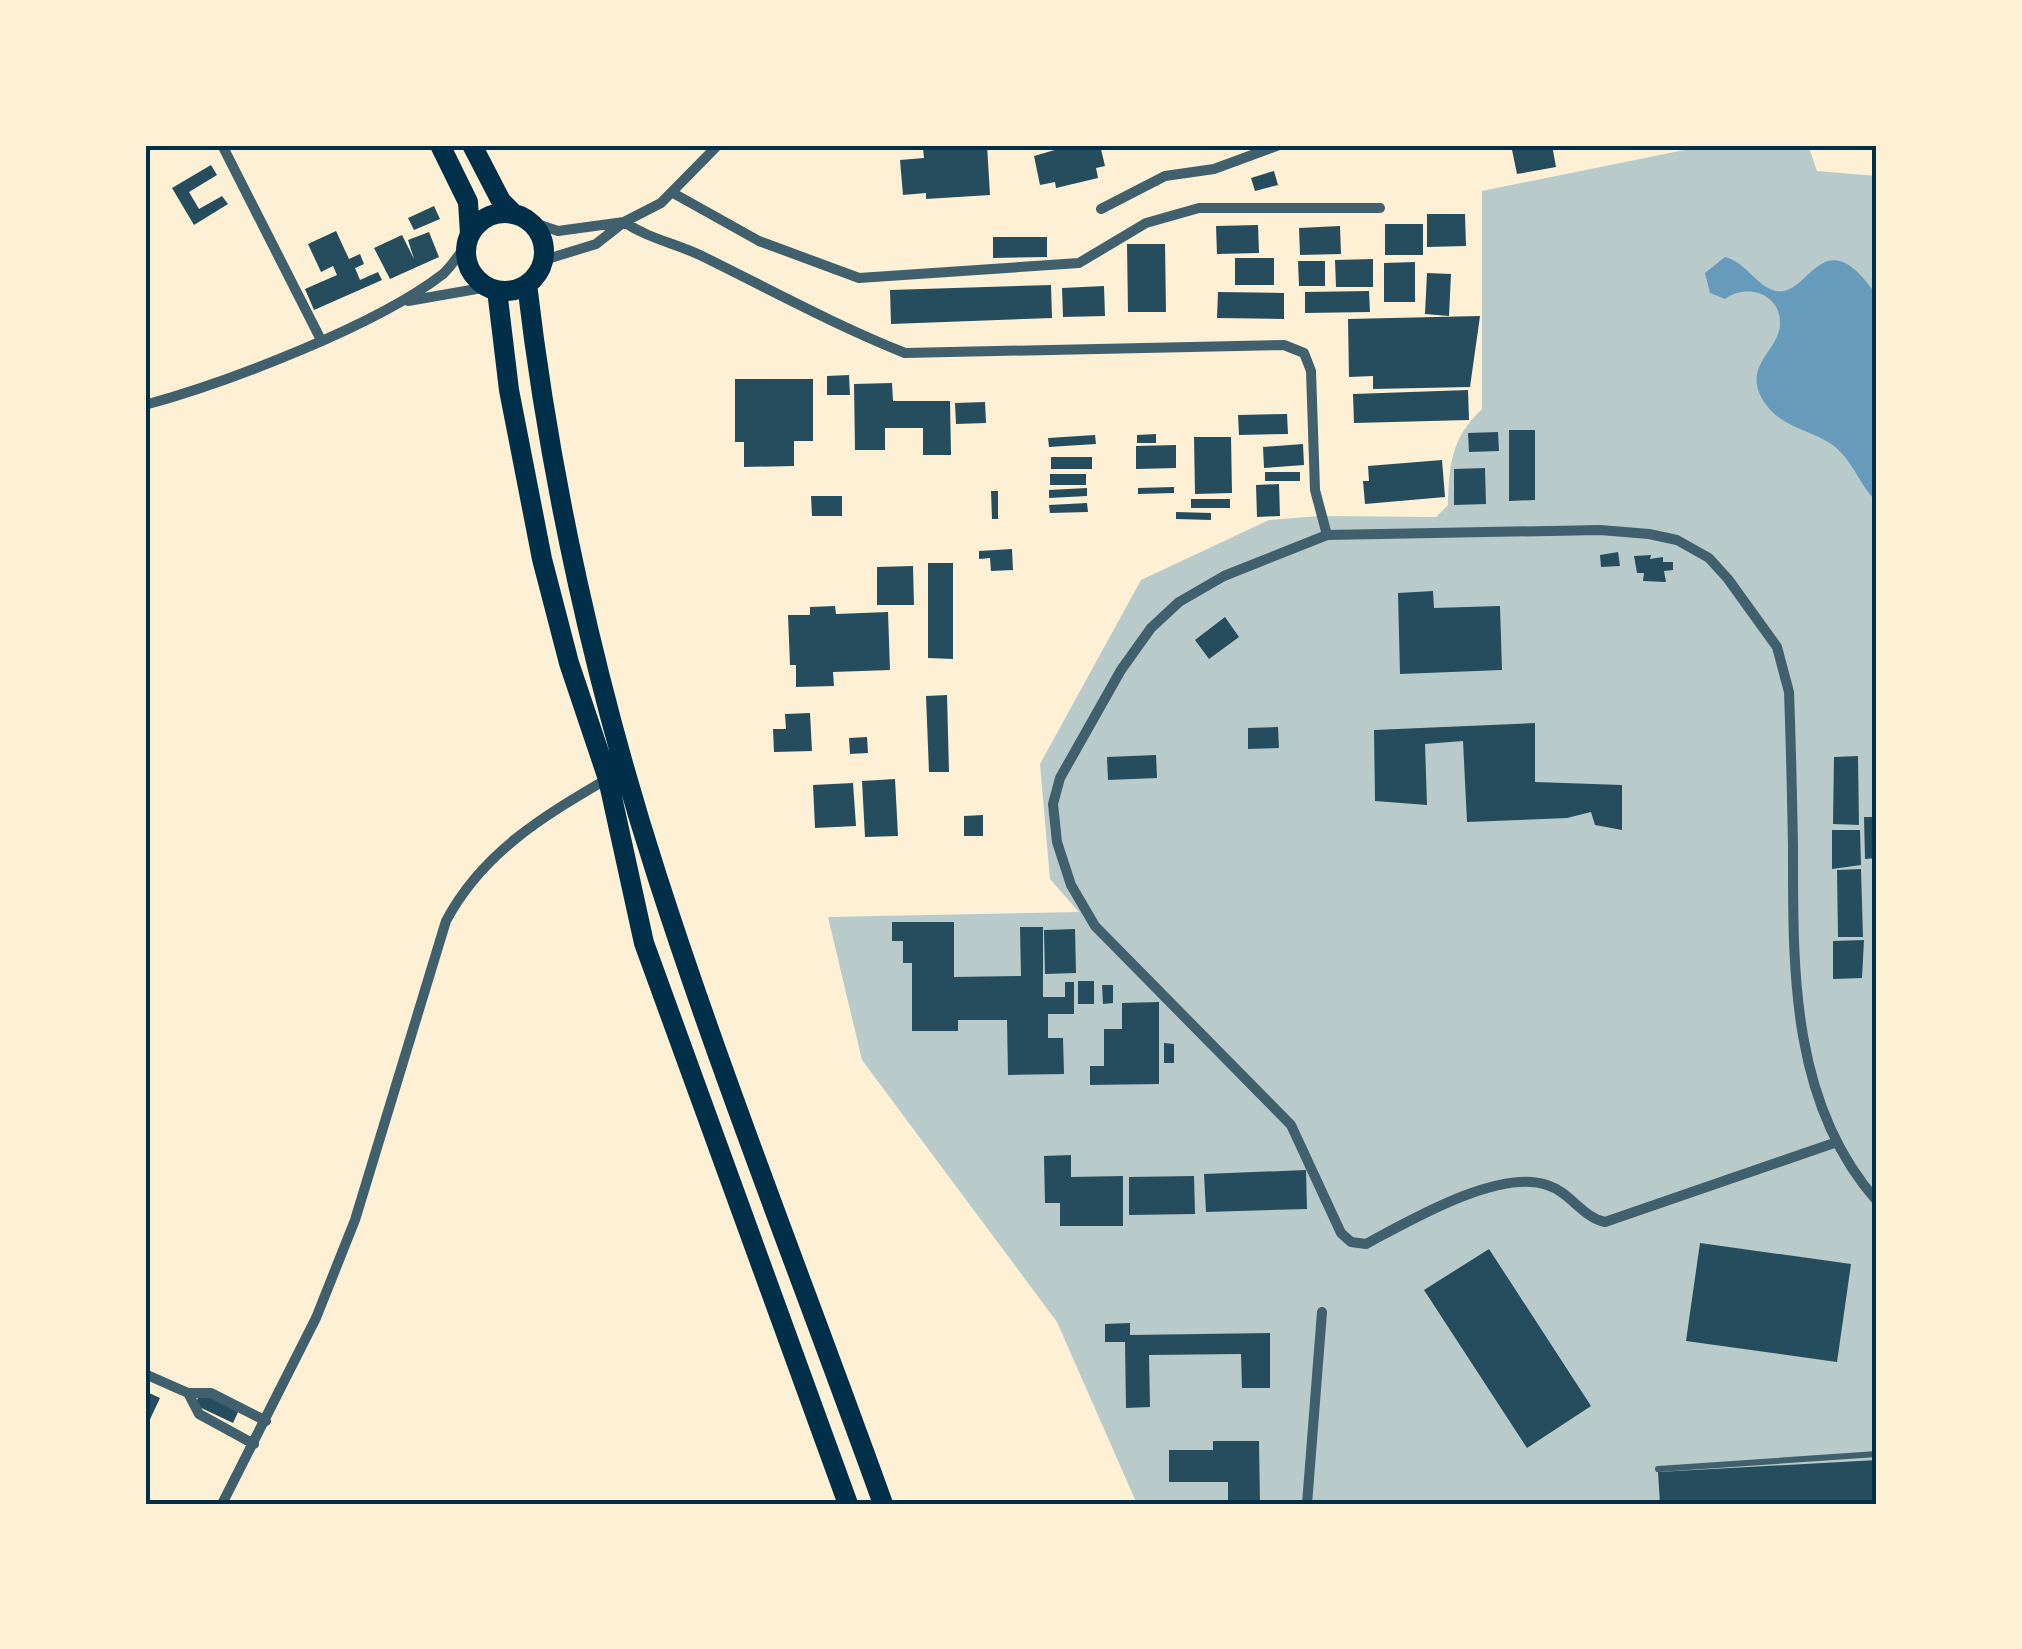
<svg xmlns="http://www.w3.org/2000/svg" width="2022" height="1649" font-family="'Playfair Display',serif">
  <style>
    .green { fill: #b9caca }
    .water { fill: #669bbc }
    .building { fill: #264d5e }
    .lines { fill: none; stroke-linecap: round; stroke-linejoin: round }
    .service { stroke: #3f606c; stroke-width: 6 }
    .minor { stroke: #3f606c; stroke-width: 10 }
    .trunk { stroke: #003049; stroke-width: 20 }
    .neatline { fill: none; stroke: #003049; stroke-width: 4 }
  </style>
  <rect width="100%" height="100%" fill="#fdf0d5"/>
  <path class="green" d="M1709,145H1808L1817,171L1877,176V1504H1137L1057,1322L862,1060L828,917L1079,912L1050,879L1040,764L1141,580L1269,520L1319,516L1436,517L1448,505C1449,465 1451,438 1482,409V191Z"/>
  <path class="water" d="M1725,257C1746,262 1757,287 1776,291C1810,298 1822,215 1877,296V502C1858,484 1852,456 1828,442C1806,429 1780,426 1764,402C1741,365 1779,352 1780,324C1781,293 1746,283 1725,299L1710,293L1705,273Z"/>
  <path class="building" d="M987,145L990,195L926,199V193L903,195L900,160L924,158L923,148Z
    M1072,145H1100L1105,166L1096,168L1098,178L1056,188L1055,182L1040,185L1034,156Z
    M1511,145H1552L1556,167L1517,174Z
    M211,165L217,175L189,192L199,209L222,196L228,204L194,225L172,188Z
    M1274,171L1278,185L1255,191L1251,178Z
    M434,206L440,219L414,230L408,218Z
    M1427,214H1465L1466,246L1427,247Z
    M1385,224H1423V255H1385Z
    M1258,225L1259,253L1217,254L1216,226Z
    M1340,226L1341,254L1300,255L1299,228Z
    M336,231L349,259L360,254L364,264L355,268L360,280L378,272L382,280L314,310L305,289L337,275L333,266L321,272L308,244Z
    M429,232L439,257L390,279L374,248L402,235L414,259L408,240Z
    M993,237H1047V257L993,258Z
    M1127,244H1165L1166,312H1128Z
    M1235,258H1274V285H1235Z
    M1373,259V287H1336L1335,260Z
    M1298,261H1325V286H1299Z
    M1415,262V302H1384V263Z
    M1427,273L1451,274L1449,316L1425,314Z
    M1051,285L1052,318L891,324L890,290Z
    M1104,286L1105,316L1063,317L1062,288Z
    M1369,291L1370,312L1305,313V292Z
    M1218,292L1284,293V319L1217,318Z
    M1480,316L1470,387L1373,389V376L1349,377L1348,319Z
    M849,375L850,395H827V376Z
    M735,379H813V441H794V466L744,467V442H735Z
    M892,383L893,401H950L951,455H923V428H885V450H855L854,384Z
    M1468,390L1469,420L1354,423L1353,394Z
    M985,402L986,423L956,424L955,403Z
    M1287,414L1288,434L1239,435L1238,415Z
    M1509,430H1535V500L1509,501Z
    M1498,432L1499,451L1469,452L1468,433Z
    M1156,434V443H1137V435Z
    M1095,435L1096,444L1049,447L1048,438Z
    M1194,437H1231L1232,493L1195,494Z
    M1303,444L1304,465L1264,468L1263,447Z
    M1176,445V468L1136,469V446Z
    M1051,457H1092V469H1051Z
    M1442,460L1445,497L1365,504L1363,481H1369L1368,466Z
    M1485,468L1486,504L1454,505V469Z
    M1265,472H1300V481H1265Z
    M1050,474H1086V485H1050Z
    M1279,484L1280,516L1257,517L1256,485Z
    M1174,487V493L1138,494V488Z
    M1087,488V496L1049,498V490Z
    M991,491H998V519H992Z
    M811,496H842V516H812Z
    M1191,499H1230V508H1191Z
    M1087,503L1088,512L1050,513L1049,505Z
    M1176,512L1211,513V520L1176,519Z
    M1012,549L1013,570L991,571L990,558L979,559V551Z
    M1618,552L1620,566L1601,567L1600,555Z
    M1651,555L1650,559L1663,557V562H1673V570L1664,571L1666,582L1643,581L1644,573H1637L1634,556Z
    M928,563H953V659L928,658Z
    M913,566L914,605H877V567Z
    M1433,591L1434,608L1500,606L1502,670L1400,674L1398,593Z
    M835,606L836,614L888,612L890,670L833,672L834,686L796,687V665H790L788,615H810V607Z
    M1225,617L1239,637L1209,659L1195,640Z
    M947,695L949,772H929L926,696Z
    M810,713L812,751L774,752L773,729H786L785,714Z
    M1535,723V782L1622,785V830L1595,825L1591,812L1567,818L1467,822L1463,741L1425,744L1427,805L1375,801L1374,730Z
    M1278,727L1279,748L1248,749V728Z
    M867,737L868,753L850,754L849,738Z
    M1156,755L1157,778L1108,780L1107,757Z
    M1858,756L1859,825L1833,824L1834,757Z
    M895,779L898,836L865,837L862,781Z
    M853,783L856,826L815,828L813,785Z
    M983,815V836H964V816Z
    M1864,817H1877V858L1865,859Z
    M1832,830H1860L1861,865L1832,869Z
    M1861,869L1863,937H1838L1837,870Z
    M892,922H954V977L1021,976L1020,927H1043V997H1065V982H1074V1014H1048V1038H1063L1064,1074L1008,1075L1007,1020H958V1031H912V963H903V941H892Z
    M1075,929L1076,973L1045,974L1044,930Z
    M1864,940L1862,978L1833,979V941Z
    M1078,981H1094V1004H1078Z
    M1102,985H1113V1003L1103,1004Z
    M1159,1002V1084L1090,1085V1066H1104V1029H1122V1003Z
    M1164,1043L1174,1044V1063H1164Z
    M1071,1155V1177L1123,1176V1226H1060V1203H1045L1044,1156Z
    M1306,1170L1307,1209L1206,1212L1204,1174Z
    M1194,1176L1195,1214L1129,1215V1177Z
    M1700,1243L1851,1264L1837,1362L1686,1341Z
    M1489,1249L1591,1406L1527,1448L1424,1290Z
    M1130,1323V1335L1270,1333V1388H1242L1241,1354L1149,1355L1150,1407L1126,1408L1125,1342H1105V1324Z
    M145,1391L160,1398L145,1430Z
    M200,1393L239,1410L233,1423L195,1405Z
    M1213,1441H1259L1260,1504H1228V1482H1169V1450H1213Z
    M1877,1460V1504H1660L1658,1472Z"/>
  <g class="lines">
    <path class="service" d="M1658,1469L1877,1454"/>
    <path class="minor" d="M222,145L320,338
      M673,193L759,241L859,278L1079,263L1146,223L1199,208H1380
      M1101,209L1165,176L1214,169L1279,145
      M531,222L558,231L624,222C649,239 675,243 702,256C769,289 835,325 905,353L1284,345L1304,353L1311,371L1315,490L1327,535
      M544,260L596,244L624,222L661,203L718,145
      M408,301L488,287
      M145,405C228,382 376,326 443,274C452,266 459,254 467,244
      M1837,1142L1605,1222C1582,1217 1570,1192 1547,1185C1499,1168 1409,1221 1366,1244L1351,1242L1341,1233L1291,1125L1095,926L1071,885L1057,842L1053,804L1060,778L1121,670L1151,628L1179,602L1224,576L1327,535L1600,530L1649,534L1677,540L1709,558L1728,579L1777,647L1789,692C1791,743 1792,794 1793,845C1793,967 1790,1103 1877,1201
      M145,1374L188,1393H211L266,1421
      M188,1393L199,1414L254,1444
      M222,1504L316,1318L355,1220L446,921C482,853 542,817 607,779
      M1307,1504L1322,1312"/>
    <path class="trunk" d="M440,145L468,202L470,234
      M472,145L501,201L513,213
      M466 252a39 39 0 1 1 78 0a39 39 0 1 1-78 0Z
      M527,284C550,481 596,687 657,876C725,1087 808,1295 883,1504
      M497,290L509,390L542,559L569,663L608,779L644,943L848,1504"/>
  </g>
  <rect width="2022" height="1649" fill="none" stroke="#fdf0d5" stroke-width="295"/>
  <rect x="148" y="148" width="1726" height="1354" class="neatline"/>
</svg>
